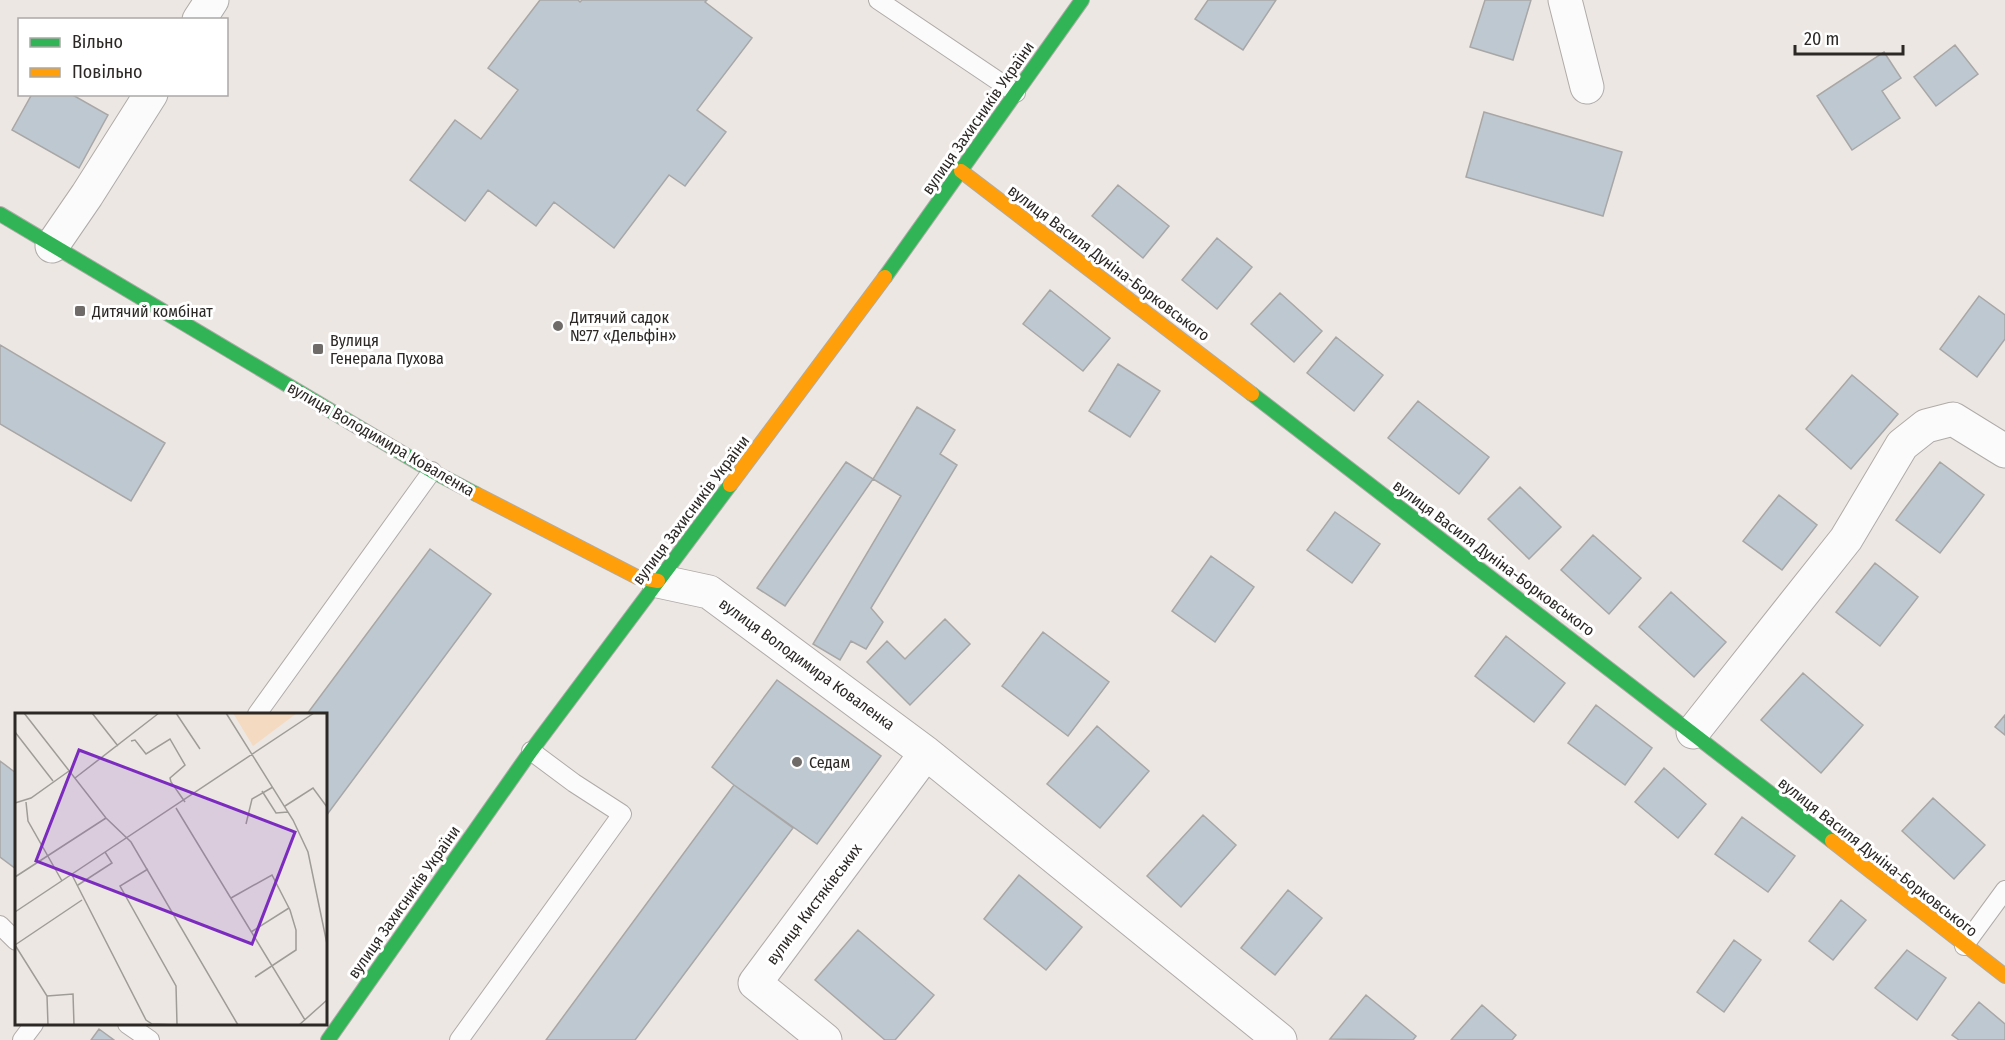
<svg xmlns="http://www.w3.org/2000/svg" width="2005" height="1040" viewBox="0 0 2005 1040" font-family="'Fira Sans Condensed',sans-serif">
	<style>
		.building { fill: #bec8d1; stroke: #a8a7a6; stroke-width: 1.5 }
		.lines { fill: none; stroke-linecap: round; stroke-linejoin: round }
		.lane-casing { stroke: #afaba8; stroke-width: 20 }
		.street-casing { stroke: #afaba8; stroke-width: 35 }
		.fast-casing { stroke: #afaba8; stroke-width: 16 }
		.slow-casing { stroke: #afaba8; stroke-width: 16 }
		.lane { stroke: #fcfbfb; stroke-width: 18 }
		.street { stroke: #fcfbfb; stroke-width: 33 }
		.fast { stroke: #30b455; stroke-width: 14 }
		.slow { stroke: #ff9f0a; stroke-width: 14 }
		.poi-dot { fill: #6f6b68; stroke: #fff; stroke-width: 2 }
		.labels { text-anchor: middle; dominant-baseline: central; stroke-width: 6; stroke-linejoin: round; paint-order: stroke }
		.street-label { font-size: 16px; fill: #2b2825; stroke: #fff }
		.poi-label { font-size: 16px; fill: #2b2825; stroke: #fff; text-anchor: start }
		.inset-road { fill: none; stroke: #9f9b97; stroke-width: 1.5 }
		.view { fill: #7b2cbf; fill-opacity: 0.15; stroke: #7b2cbf; stroke-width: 3 }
		.inset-edge { fill: none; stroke: #2b2825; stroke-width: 3 }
	</style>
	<rect width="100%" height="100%" fill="#ece7e3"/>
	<path class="building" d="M540,0H578L580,2L582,0H707L705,2L752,38L697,110L726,132L685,186L669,175L614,248L554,202L536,226L488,190L465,221L410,180L455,120L481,139L518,90L488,68Z
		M1208,0H1276L1243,50L1195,19Z
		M1485,0H1531L1513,60L1470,47Z
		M1955,45L1978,74L1936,106L1914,77Z
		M1884,52L1901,78L1882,91L1900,118L1852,150L1817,96Z
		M32,94H71L108,115L79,168L12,130Z
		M1484,112L1622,152L1603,216L1466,177Z
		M1118,185L1169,226L1143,258L1092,216Z
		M1217,238L1252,267L1217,309L1182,280Z
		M1050,290L1110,338L1083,371L1023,324Z
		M1280,293L1322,331L1294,362L1251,324Z
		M1979,296L2005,315V339L1977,377L1940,349Z
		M1336,337L1383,375L1354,411L1307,373Z
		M0,345L165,443L131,501L0,424Z
		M1118,364L1160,391L1130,437L1089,411Z
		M1852,375L1898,414L1851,469L1806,429Z
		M1418,401L1489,457L1459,494L1388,438Z
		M917,407L955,430L940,454L957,465L871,608L883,622L866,649L851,641L840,660L813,644L901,496L873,479Z
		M846,462L873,479L785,606L757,588Z
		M1940,462L1984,495L1940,553L1896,520Z
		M1520,487L1561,527L1529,559L1488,519Z
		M1779,495L1817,525L1782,570L1743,541Z
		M1335,512L1380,544L1352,583L1307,550Z
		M1593,535L1641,578L1609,614L1561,570Z
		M430,549L491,594L326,816V714H307Z
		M1211,556L1254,587L1215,642L1172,611Z
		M1875,563L1918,597L1880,646L1836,612Z
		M1671,592L1726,642L1694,677L1639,627Z
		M945,619L970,644L910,705L867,662L887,641L905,659Z
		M1043,632L1109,682L1068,736L1002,686Z
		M1506,636L1565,683L1534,722L1475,676Z
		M1803,673L1863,725L1821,773L1761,720Z
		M777,680L881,756L817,844L734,785L712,767Z
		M1596,705L1652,748L1625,785L1568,743Z
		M2005,715V735L1995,727Z
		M1097,726L1149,771L1100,828L1047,784Z
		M0,761L16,773V869L0,857Z
		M1664,768L1706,804L1678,838L1635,802Z
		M734,785L793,828L635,1040H546Z
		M1933,798L1985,845L1954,879L1902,831Z
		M1203,815L1236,845L1181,907L1147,876Z
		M1742,817L1795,856L1768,892L1715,854Z
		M1019,875L1082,927L1046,970L984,919Z
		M1288,890L1322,918L1275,975L1241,948Z
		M1841,900L1866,920L1833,960L1809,941Z
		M858,930L934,995L895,1040H885L815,980Z
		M1734,940L1761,960L1724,1012L1697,992Z
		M1907,950L1946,978L1917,1020L1875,988Z
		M1366,995L1416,1036L1413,1040L1330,1039Z
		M1979,1002L2005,1024V1040H1959L1952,1035Z
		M1482,1005L1516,1035L1512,1040H1451Z
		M99,1029L114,1040H91Z"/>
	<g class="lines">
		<g class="lane-casing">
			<path id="lane" d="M878,0L1016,93
				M257,714L432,471
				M0,925L16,941
				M1964,946L2005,890
				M127,1024L150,1040
				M22,1040L34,1024
				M459,1040L622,814L574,783L531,751"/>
		</g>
		<g class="street-casing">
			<path id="street" d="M1565,0L1587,87
				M199,20L212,0
				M52,246L87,195L151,94
				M658,581L709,592L926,753L1280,1040
				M1693,732L1846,539L1902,445L1926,426L1953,419L2005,451
				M825,1040L755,983L926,753"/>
		</g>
		<g class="fast-casing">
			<path id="fast" d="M0,214L432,471L476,494
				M885,277L1082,0
				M1252,394L1832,841
				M328,1040L531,751L730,485"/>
		</g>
		<g class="slow-casing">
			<path id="slow" d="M961,171L1252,394
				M730,485L885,277
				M476,494L637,577L658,581
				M1832,841L2005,976"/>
		</g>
		<use href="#lane" class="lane"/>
		<use href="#street" class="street"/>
		<use href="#fast" class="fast"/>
		<use href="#slow" class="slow"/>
	</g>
	<g class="poi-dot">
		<rect x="74" y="305" width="12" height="12" rx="3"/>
		<circle cx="558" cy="326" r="6"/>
		<rect x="312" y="343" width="12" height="12" rx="3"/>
		<circle cx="797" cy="762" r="6"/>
	</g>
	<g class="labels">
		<g class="street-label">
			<text transform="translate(978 118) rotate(-55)">вулиця Захисників України</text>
			<text transform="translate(1109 263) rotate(37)">вулиця Василя Дуніна-Борковського</text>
			<text transform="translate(381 439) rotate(30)">вулиця Володимира Коваленка</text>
			<text transform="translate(691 510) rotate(-53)">вулиця Захисників України</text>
			<text transform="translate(1494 558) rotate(37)">вулиця Василя Дуніна-Борковського</text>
			<text transform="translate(807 664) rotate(36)">вулиця Володимира Коваленка</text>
			<text transform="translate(1878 857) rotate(38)">вулиця Василя Дуніна-Борковського</text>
			<text transform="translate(404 902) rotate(-55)">вулиця Захисників України</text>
			<text transform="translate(814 904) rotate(-53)">вулиця Кистяківських</text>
		</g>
		<g class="poi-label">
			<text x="92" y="311">Дитячий комбінат</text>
			<text x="570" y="317">Дитячий садок<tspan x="570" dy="18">№77 «Дельфін»</tspan></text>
			<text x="330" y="340">Вулиця<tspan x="330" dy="18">Генерала Пухова</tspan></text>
			<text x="809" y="762">Седам</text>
		</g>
	</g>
	<g transform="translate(15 713)">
		<rect width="312" height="312" fill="#ece7e3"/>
		<path d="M218,0H282L238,33Z" fill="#f3dac1"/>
		<path class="inset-road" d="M9,0L91,105L116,129L223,312M77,0L103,33M161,0L185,36M211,0L278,107L293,139L312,231M0,19L38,68M116,28L120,27L131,41L155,26L170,52L155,65L156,69L170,89M60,65L144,0M247,78L261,100L273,99M11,89L13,108L47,168M0,90L16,85L54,58M270,93L298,75L312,94M161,95L290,307M231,111L237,86L258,74M133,156L105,173L161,273L162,311M57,162L131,307L137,311L163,312M0,164L91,105M63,172L97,150L90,139M216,185L257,162L275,197L281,217V237L240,264M0,199L299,0M236,219L274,195M0,232L32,283L33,312M0,232L67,187M32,283L58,281L59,312M284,312L312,287"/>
		<path class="view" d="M64,37L280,119L237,231L21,148Z"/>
		<rect width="312" height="312" class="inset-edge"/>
	</g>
	<rect x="18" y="18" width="210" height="78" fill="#ffffff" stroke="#aaa9a8" stroke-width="1.5"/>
	<rect x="30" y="38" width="30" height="9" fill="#30b455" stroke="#aaa9a8" stroke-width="1.5"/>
	<text x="72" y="48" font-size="18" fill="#2b2825">Вільно</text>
	<rect x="30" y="68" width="30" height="9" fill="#ff9f0a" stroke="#aaa9a8" stroke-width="1.5"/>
	<text x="72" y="78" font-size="18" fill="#2b2825">Повільно</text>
	<path d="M1795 45v9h108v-9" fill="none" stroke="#2b2825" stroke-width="3"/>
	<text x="1804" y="45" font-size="18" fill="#2b2825" stroke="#ffffff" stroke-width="4.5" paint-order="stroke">20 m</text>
</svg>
